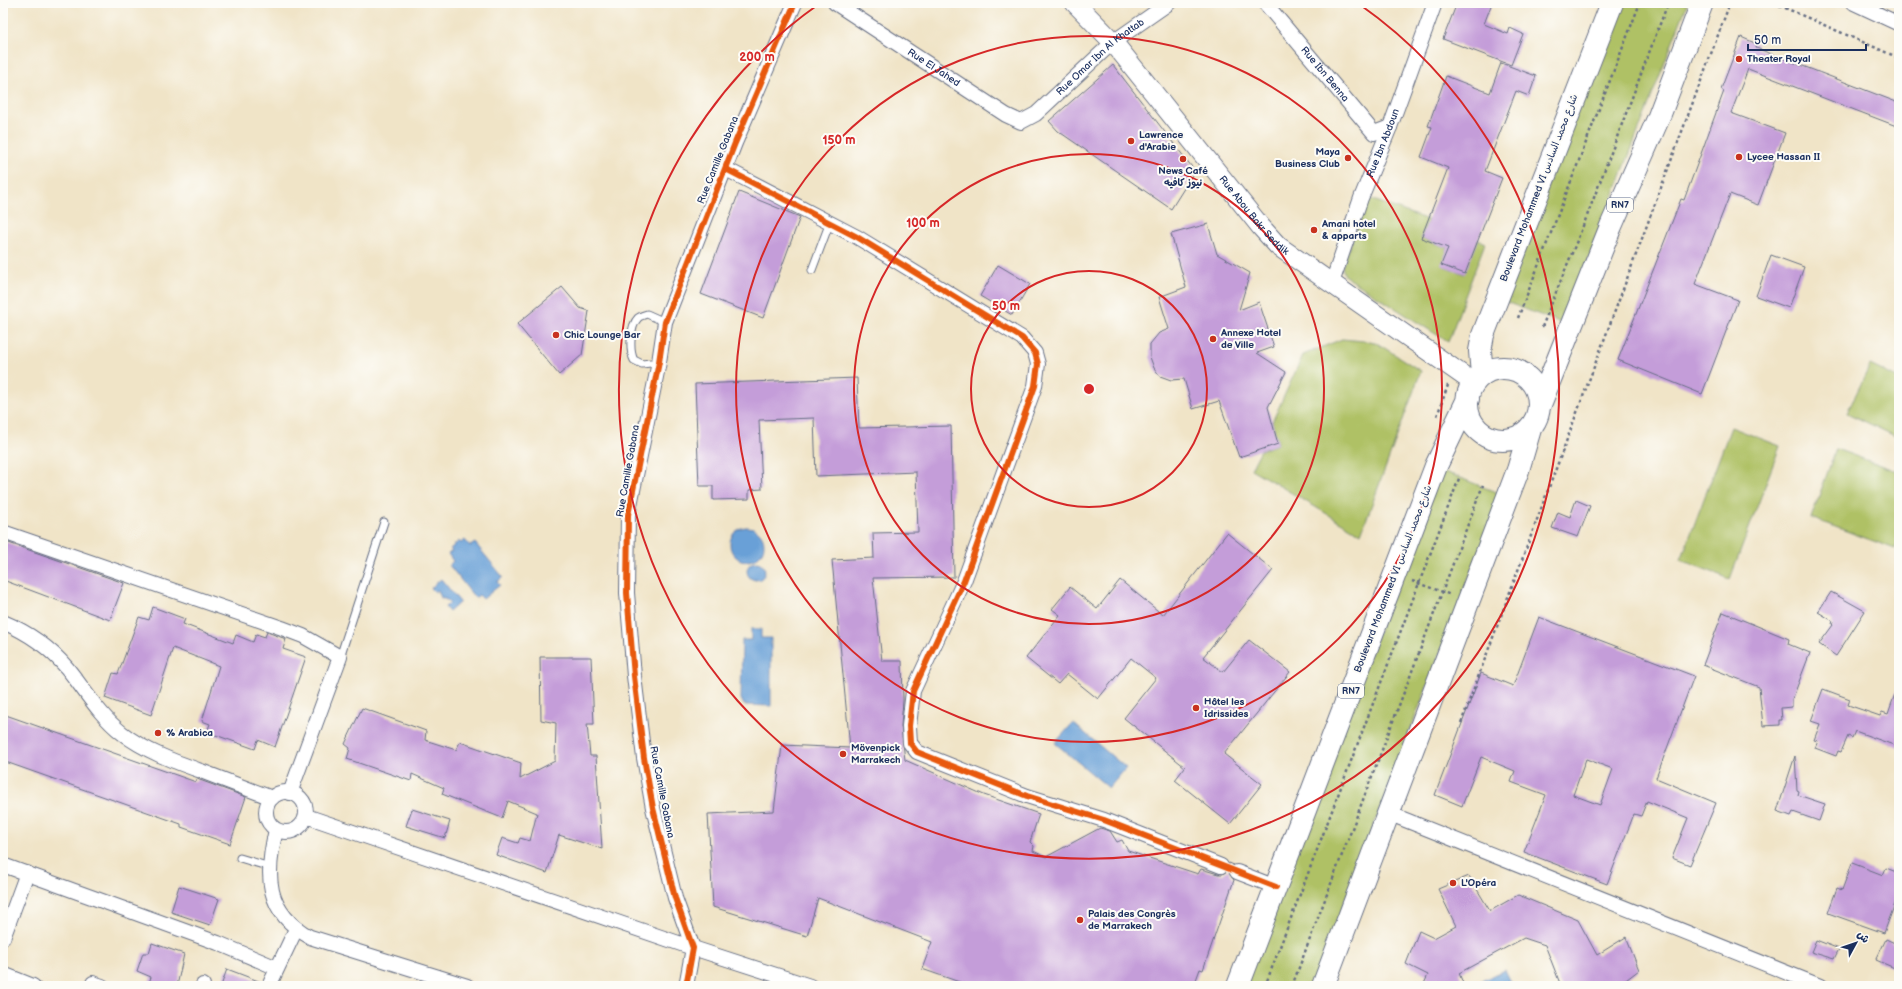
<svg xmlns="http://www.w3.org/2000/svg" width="1902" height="989" viewBox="0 0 1902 989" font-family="'Balsamiq Sans','Playpen Sans Arabic',sans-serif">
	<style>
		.green { fill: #afc165; stroke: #657862 }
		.water { fill: #69a0d7; stroke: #42689a }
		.building { fill: #c49dd9; fill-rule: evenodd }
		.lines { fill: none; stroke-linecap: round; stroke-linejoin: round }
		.lane-casing { stroke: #666e83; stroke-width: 9 }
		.street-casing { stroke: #666e83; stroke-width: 16 }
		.secondary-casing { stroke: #666e83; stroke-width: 21 }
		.primary-casing { stroke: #666e83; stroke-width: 24 }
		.path { stroke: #666e83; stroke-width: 2.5; stroke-dasharray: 3 3; stroke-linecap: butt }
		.lane { stroke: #fff; stroke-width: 7 }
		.street { stroke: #fff; stroke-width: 14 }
		.secondary { stroke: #fff; stroke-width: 19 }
		.primary { stroke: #fff; stroke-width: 22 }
		.cycleway-casing { stroke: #fdfcf7; stroke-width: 8 }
		.cycleway { stroke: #e8590c; stroke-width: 6 }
		.ring { fill: none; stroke: #d62828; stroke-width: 2 }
		.poi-dot { fill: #c8321e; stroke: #fdfcf7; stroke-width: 1.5 }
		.labels { text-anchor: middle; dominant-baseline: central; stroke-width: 4; stroke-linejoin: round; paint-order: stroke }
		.shield { fill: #fdfcf7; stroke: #5f6c8c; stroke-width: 1 }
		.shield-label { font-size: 9px; font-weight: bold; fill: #1b2f5e }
		.street-label { font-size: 10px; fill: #1b2f5e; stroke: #fdfcf7 }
		.poi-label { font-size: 10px; font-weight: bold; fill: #1b2f5e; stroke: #fdfcf7; text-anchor: start }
		.centre { fill: #d62828; stroke: #fdfcf7; stroke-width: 2 }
		.ring-label { font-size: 12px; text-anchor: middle; font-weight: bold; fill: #d62828; stroke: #fdfcf7; stroke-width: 4; stroke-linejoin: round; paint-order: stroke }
	</style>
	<rect width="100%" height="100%" fill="#fdfcf7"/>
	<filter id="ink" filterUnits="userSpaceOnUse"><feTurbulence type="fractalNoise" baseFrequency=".025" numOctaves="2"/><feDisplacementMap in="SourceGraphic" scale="8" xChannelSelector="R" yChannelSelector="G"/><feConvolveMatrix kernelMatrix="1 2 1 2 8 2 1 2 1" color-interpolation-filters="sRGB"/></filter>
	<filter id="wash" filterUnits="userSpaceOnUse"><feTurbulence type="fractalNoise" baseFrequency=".012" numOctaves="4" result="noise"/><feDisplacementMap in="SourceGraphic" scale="16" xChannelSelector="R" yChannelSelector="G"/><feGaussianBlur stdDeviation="0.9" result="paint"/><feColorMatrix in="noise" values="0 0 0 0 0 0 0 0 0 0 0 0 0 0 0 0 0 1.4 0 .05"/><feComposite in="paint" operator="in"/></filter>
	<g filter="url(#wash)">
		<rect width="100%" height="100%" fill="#f0e4c7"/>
		<path class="green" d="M1618,3H1682L1687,5L1564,324L1503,301Z
			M1368,198L1428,220L1421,238L1448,248L1442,265L1464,274L1478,240L1485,243L1448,342L1345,276L1342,267Z
			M1342,339L1375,342L1421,371L1361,534L1251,469L1261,450L1278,444L1272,422L1303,355Z
			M1870,365L1899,379V438L1847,413Z
			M1731,427L1780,446L1730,579L1681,560Z
			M1836,449L1899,472V537L1895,549L1811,518Z
			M1440,470L1501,494L1312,986H1244Z"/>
		<path class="water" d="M730 544a17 17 0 1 1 34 0a17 17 0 1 1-34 0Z
			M465,540L470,546L475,543L503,577L497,582L500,585L483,599L479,595L475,598L449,565L453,561L448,554L452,551L450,549L459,541L461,543Z
			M747 571a9 9 0 1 1 18 0a9 9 0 1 1-18 0Z
			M441,579L460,602L449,612L445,607L450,603L447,600L441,598L438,590L435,592L431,588Z
			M751,629H761V638H771V706L744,705L741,699L742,640H751Z
			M1073,723L1126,768L1109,788L1055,743Z
			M1505,970L1513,986H1479L1477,983Z"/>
		<g id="blocks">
			<path class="building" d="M1457,3H1492L1484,24L1508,34L1510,28L1523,34L1511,65L1443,39Z
				M1741,37L1757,44L1756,48L1899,103V127L1748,69L1731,113L1785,133L1758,205L1730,194L1695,284L1738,300L1702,394L1618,360L1681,199L1684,200L1724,91L1721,89Z
				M1501,63L1536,76L1529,96L1516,91L1485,171L1502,178L1465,274L1441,265L1448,248L1421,238L1448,168L1421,157L1432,127L1428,126L1446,76L1490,93Z
				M1113,65L1195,171L1171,209L1058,131L1049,121Z
				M739,192L800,217L763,318L701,294Z
				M1208,224L1217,254L1250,273L1239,310L1259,302L1274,347L1257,353L1286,372L1268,407L1278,444L1239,457L1219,401L1193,409L1184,379L1171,380L1160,376L1154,368L1150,357V344L1159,333L1169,329L1159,297L1186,287L1171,234Z
				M1771,255L1804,267L1789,308L1756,296Z
				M998,265L1030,284L1012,315L980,296Z
				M562,287L580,308L589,311L582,355L559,375L517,324Z
				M857,378L859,428L951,426L954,577L873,578L882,661H902L903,701L901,726L905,760L984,795L1039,814L1030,842L1034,846L1033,851L1046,857L1100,828L1110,831L1117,842L1122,840L1128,851L1198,874L1201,869L1218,874H1223L1229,869V863L1234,865L1229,869V873L1234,880L1203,970L1200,969L1196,980L1185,986H971L922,969L932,942L818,898L807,936L713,907L708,814L774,811L782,745L850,748L832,560L874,558L873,533L918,532L916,472L816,476L814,418L759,420L762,489L749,490V499L713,500V486H699L695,384Z
				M1576,500L1590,506L1578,537L1552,528L1558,512L1570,517Z
				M1227,533L1273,570L1203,657L1223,672L1249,640L1290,672L1224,754L1262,784L1230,824L1175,780L1185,767L1124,718L1156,678L1131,658L1098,699L1067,674L1058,684L1026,658L1060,615L1052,609L1070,587L1097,609L1120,580L1163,615Z
				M3,541L124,583L110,620L3,580Z
				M1831,592L1865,611L1836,656L1819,644L1833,625L1832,624L1833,621L1818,612Z
				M153,607L185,619L183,624L233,643L236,635L253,642L256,634L265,637L267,632L286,639L283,649L306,657L275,747L258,740L255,749L207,732L210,724L202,721L219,666L173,648L151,715L105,698L113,673L118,674L139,617L149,620Z
				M1723,612L1789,639L1788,644L1810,653L1792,700V707L1781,708L1782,720H1779V725L1763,726L1759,687L1703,665Z
				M1539,617L1694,676L1656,778L1716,803L1690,865L1672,858L1688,818L1647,801L1641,816L1634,814L1607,884L1524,852L1546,795L1511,782L1515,771L1481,757L1462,806L1435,795L1481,673L1513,686ZM1586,759L1613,769L1600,805L1573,795Z
				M540,657H591L594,724H587L590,756H596L602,849L559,835L547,873L496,855L502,838L518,843L520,838L530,841L537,813L508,801L502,818L442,794L444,788L412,774L411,781L347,759L350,748L345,744L362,708L426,731L425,740L456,750L460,742L521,763L520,779L555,761L556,723L541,720Z
				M1897,688L1899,689V747L1855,731L1852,738L1848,736L1841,752L1838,751L1836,756L1815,748L1818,741L1814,740L1820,724L1811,721L1823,689L1850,699L1848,705L1880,716L1882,712L1888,714Z
				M3,714L196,782L197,779L246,797L230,844L181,827V824L3,761Z
				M1795,756L1797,790L1799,791L1798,795L1825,804L1819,821L1793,812L1791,816L1777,811Z
				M412,809L450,821L445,838L406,826Z
				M1852,863L1883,875L1886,868L1899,873V893L1884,933L1828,913L1837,888L1842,890Z
				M1469,876L1490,911L1518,895L1578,920L1597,955L1626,937L1639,970L1618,986H1561L1545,945L1524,938L1459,973L1464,986H1423L1428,975L1406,964L1419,931L1434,938L1456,926L1438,889Z
				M179,886L219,899L210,925L171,912Z
				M1886,939L1899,945V970L1876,960Z
				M1816,940L1839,949L1834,959L1811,952Z
				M152,943L184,954L177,986H148L151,977L137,971L143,953H149Z
				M227,969L261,982V986H221Z"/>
		</g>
	</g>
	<g filter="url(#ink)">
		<use href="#blocks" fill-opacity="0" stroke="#666e83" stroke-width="1"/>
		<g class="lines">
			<g class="lane-casing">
				<path id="lane" d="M812,270L830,222
					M659,362L642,364L634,360C629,351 630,326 638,318C640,316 644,315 647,314L665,322
					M340,657L384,522
					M240,858L270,867"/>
			</g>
			<g class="street-casing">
				<g id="street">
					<path id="s1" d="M835,3L1006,115L1021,122L1036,114L1113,42L1169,3"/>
					<path id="s2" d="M1265,3L1374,133L1390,127"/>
					<path d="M1854,3L1899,24"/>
					<path d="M726,169L857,237L1022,338L1035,353L1038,364L1035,386L964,581L913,691L909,726L910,743L917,752L1027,796L1104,820L1221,866"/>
					<path id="s3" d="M1332,283L1361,198L1390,127L1435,3"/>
					<path d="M3,532L282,628L303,636L340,657L290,793"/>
					<path d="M3,622C27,632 50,648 67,668C85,690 99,715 122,733C145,751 173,761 201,771C224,780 248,789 272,798"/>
					<circle cx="286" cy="812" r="20"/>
					<path d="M1388,813L1820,986"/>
					<path d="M306,816L693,948L810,986"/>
					<path d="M276,830C265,875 265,912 310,937L467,986"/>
					<path d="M3,865L218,943L277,968"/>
					<path d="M1237,872L1276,887"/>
					<path d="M3,938L27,873"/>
					<path d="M3,974L33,986"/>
					<path d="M92,986L93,983L102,986"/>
					<path d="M203,986V985"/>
					<path d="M269,986L296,929"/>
					<path d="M686,986L693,948L675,898L653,808L644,758L634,676L627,593L628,515L659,362L665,322L735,143L795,3"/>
				</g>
			</g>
			<g class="secondary-casing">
				<g id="secondary">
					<path id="s4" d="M1075,3L1113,42L1261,227L1278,246L1474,383"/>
				</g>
			</g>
			<g class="primary-casing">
				<path id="primary" d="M1467 404a36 36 0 1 1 72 0a36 36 0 1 1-72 0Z
					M1482,375L1480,351L1483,335L1612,3
					M1539,407L1611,226L1658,119L1702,3
					M1238,986L1436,466L1468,399
					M1323,986L1518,470L1530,429"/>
			</g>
			<path class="path" d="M1774,3L1899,58
				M1518,318L1640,3
				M1542,327L1587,216L1668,3
				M1437,416L1448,385
				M1412,581L1451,595
				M1461,723L1730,3
				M1265,986L1460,476
				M1292,986L1483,485"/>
			<use href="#lane" class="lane"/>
			<use href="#street" class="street"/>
			<use href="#secondary" class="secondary"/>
			<use href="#primary" class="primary"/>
			<g class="cycleway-casing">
				<path id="cycleway" d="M726,169L857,237L1022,338L1035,353L1038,364L1035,386L964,581L913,691L909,726L910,743L917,752L1027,796L1104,820L1276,887
					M686,986L693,948L675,898L653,808L644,758L634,676L627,593L628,515L659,362L665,322L735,143L795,3"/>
			</g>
			<use href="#cycleway" class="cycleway"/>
		</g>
	</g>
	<g class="ring">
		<circle cx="1089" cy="389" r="118"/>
		<circle cx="1089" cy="389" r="235"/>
		<circle cx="1089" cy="389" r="353"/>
		<path d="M1359 4A470 470 0 1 1 819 4"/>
	</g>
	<g class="poi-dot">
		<circle cx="1739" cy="59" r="4"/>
		<circle cx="1131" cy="141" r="4"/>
		<circle cx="1739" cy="157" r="4"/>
		<circle cx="1348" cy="158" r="4"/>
		<circle cx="1183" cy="159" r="4"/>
		<circle cx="1314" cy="230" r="4"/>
		<circle cx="556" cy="335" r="4"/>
		<circle cx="1213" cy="339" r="4"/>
		<circle cx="1196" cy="708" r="4"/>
		<circle cx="158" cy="733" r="4"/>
		<circle cx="843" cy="754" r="4"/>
		<circle cx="1453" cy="883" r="4"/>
		<circle cx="1080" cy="920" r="4"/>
	</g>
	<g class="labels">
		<g class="shield">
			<rect x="1607" y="198" width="26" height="14" rx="3"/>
			<rect x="1338" y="684" width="26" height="14" rx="3"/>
		</g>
		<g class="shield-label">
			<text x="1620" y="205">RN7</text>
			<text x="1351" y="691">RN7</text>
		</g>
		<g class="street-label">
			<text stroke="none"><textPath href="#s1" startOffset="324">Rue Omar Ibn Al Khattab</textPath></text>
			<text stroke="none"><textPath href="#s1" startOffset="118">Rue El Jahed</textPath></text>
			<text stroke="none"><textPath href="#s2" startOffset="93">Rue Ibn Benna</textPath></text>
			<text stroke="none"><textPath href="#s3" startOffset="149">Rue Ibn Abdoun</textPath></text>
			<text transform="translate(718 160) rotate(-68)">Rue Camille Gabana</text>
			<text transform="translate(1539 188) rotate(-69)">Boulevard Mohammed VI شارع محمد السادس</text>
			<text stroke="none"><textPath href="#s4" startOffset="278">Rue Abou Bakr Seddik</textPath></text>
			<text transform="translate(628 471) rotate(-80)">Rue Camille Gabana</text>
			<text transform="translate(1393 579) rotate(-69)">Boulevard Mohammed VI شارع محمد السادس</text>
			<text transform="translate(662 792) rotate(79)">Rue Camille Gabana</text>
		</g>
		<g class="poi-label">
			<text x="1747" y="59">Theater Royal</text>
			<text x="1139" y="135">Lawrence<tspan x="1139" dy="12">d'Arabie</tspan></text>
			<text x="1340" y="152" text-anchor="end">Maya<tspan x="1340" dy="12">Business Club</tspan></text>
			<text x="1747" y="157">Lycee Hassan II</text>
			<text x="1183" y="171" text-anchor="middle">News Café<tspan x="1183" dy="12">نيوز كافيه</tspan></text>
			<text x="1322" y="224">Amani hotel<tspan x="1322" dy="12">&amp; apparts</tspan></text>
			<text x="1221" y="333">Annexe Hotel<tspan x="1221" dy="12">de Ville</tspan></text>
			<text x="564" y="335">Chic Lounge Bar</text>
			<text x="1204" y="702">Hôtel les<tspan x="1204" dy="12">Idrissides</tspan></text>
			<text x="166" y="733">% Arabica</text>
			<text x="851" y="748">Mövenpick<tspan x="851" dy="12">Marrakech</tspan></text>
			<text x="1461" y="883">L'Opéra</text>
			<text x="1088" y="914">Palais des Congrès<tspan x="1088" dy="12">de Marrakech</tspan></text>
		</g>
	</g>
	<circle cx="1089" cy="389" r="6" class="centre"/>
	<g class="ring-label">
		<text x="757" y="61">200 m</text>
		<text x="839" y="144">150 m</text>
		<text x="923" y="227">100 m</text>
		<text x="1006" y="310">50 m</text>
	</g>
	<rect width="1902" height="989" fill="none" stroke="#fdfcf7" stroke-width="16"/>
	<g transform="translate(1856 943) rotate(50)" stroke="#fdfcf7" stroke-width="3" paint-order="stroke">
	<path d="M0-3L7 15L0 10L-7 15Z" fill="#1b2f5e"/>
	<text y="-6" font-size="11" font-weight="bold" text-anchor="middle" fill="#1b2f5e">ش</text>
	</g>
	<path d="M1748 44v6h118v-6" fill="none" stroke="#1b2f5e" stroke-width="2"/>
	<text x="1754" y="44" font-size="12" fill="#1b2f5e" stroke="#fdfcf7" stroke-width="3" paint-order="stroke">50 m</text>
</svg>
